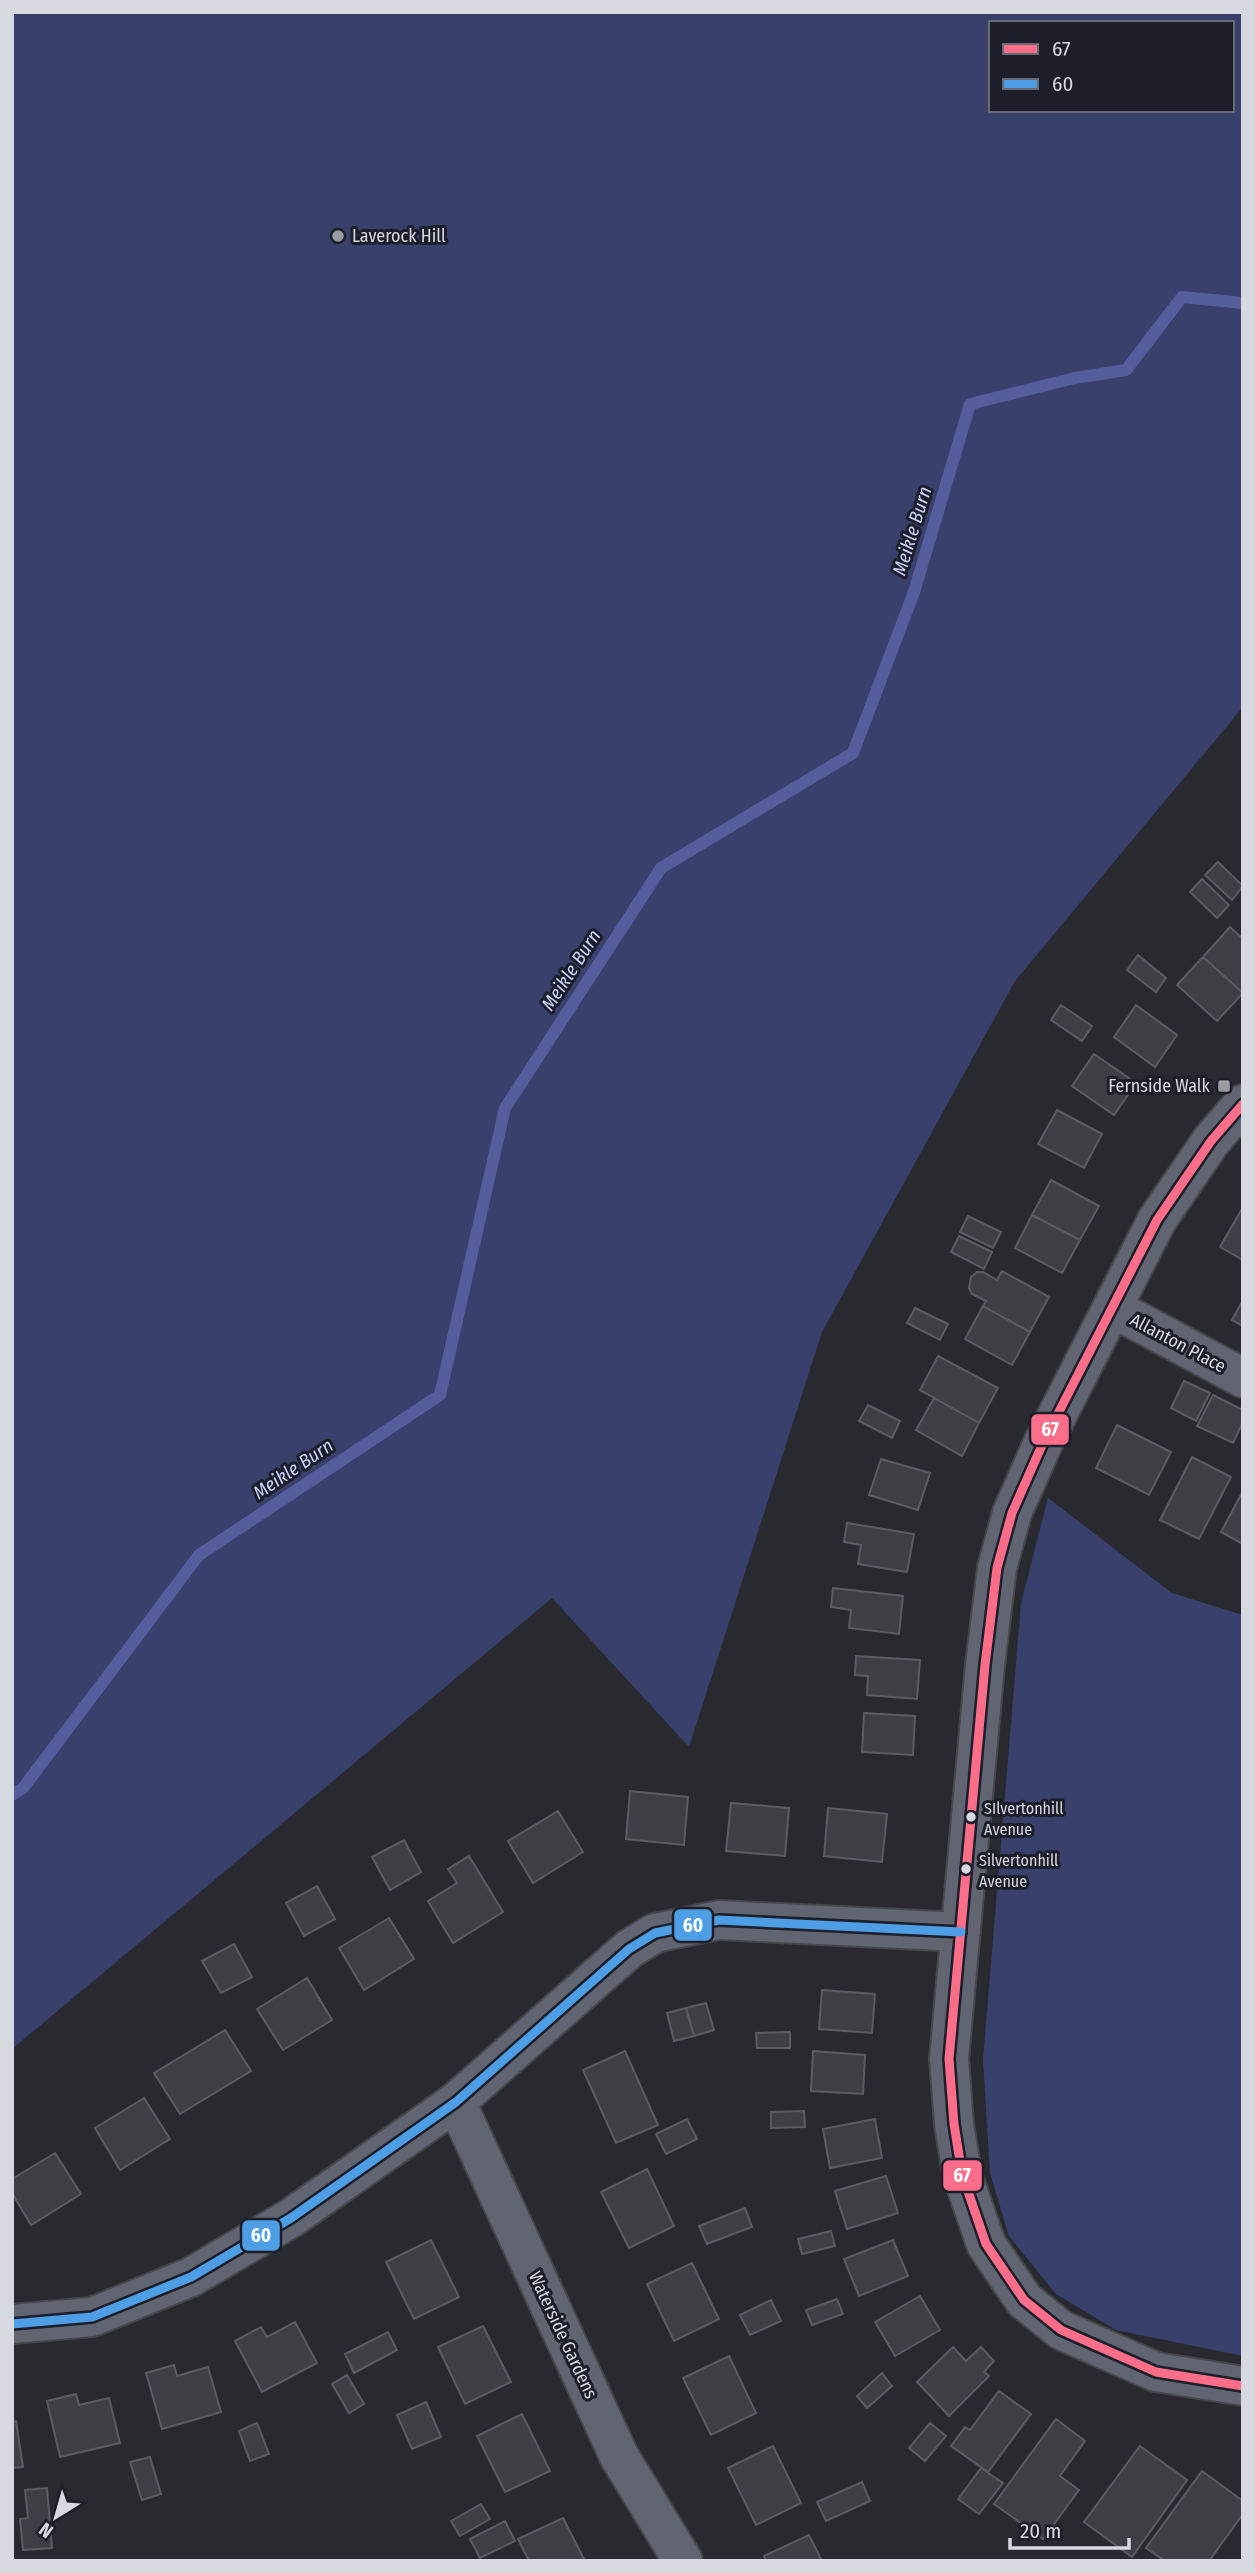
<svg xmlns="http://www.w3.org/2000/svg" width="1255" height="2573" viewBox="0 0 1255 2573" font-family="'Fira Sans Condensed',sans-serif">
	<style>
		.green { fill: #3a406c; fill-rule: evenodd }
		.lines { fill: none; stroke-linecap: round; stroke-linejoin: round }
		.stream { stroke: #555d9d; stroke-width: 12 }
		.building { fill: #3e3f44; stroke: #5b5c62; stroke-width: 2 }
		.minor-casing { stroke: #45474b; stroke-width: 42 }
		.minor { stroke: #616471; stroke-width: 38 }
		.bus-1-casing { stroke: #1c1e2a; stroke-width: 14 }
		.bus-2-casing { stroke: #1c1e2a; stroke-width: 14 }
		.bus-1 { stroke: #fb6d88; stroke-width: 9 }
		.bus-2 { stroke: #4d9ee5; stroke-width: 9 }
		.poi-dot { fill: #9a9ca3; stroke: #1c1e2a; stroke-width: 2.5 }
		.bus-dot { fill: #d7d9e1; stroke: #1c1e2a; stroke-width: 2.5 }
		.labels { text-anchor: middle; dominant-baseline: central; stroke-width: 6; stroke-linejoin: round; paint-order: stroke }
		.bus-label { font-size: 16px; fill: #d7d9e1; stroke: #1c1e2a; text-anchor: start }
		.poi-label { font-size: 18px; fill: #d7d9e1; stroke: #1c1e2a; text-anchor: start }
		.street-label { font-size: 18px; fill: #d7d9e1; stroke: #1c1e2a }
		.water-label { font-size: 19px; font-style: italic; fill: #cad2fa; stroke: #1c1e2a }
		.line-badge { stroke: #1c1e2a; stroke-width: 2.5 }
		.badge-label { font-size: 19px; text-anchor: middle; font-weight: bold; fill: #fff }
	</style>
	<rect width="100%" height="100%" fill="#282a30"/>
	<path class="green" d="M12,12H1243V707L1015,981L822,1332L689,1747L552,1598L12,2049ZM991,23H1232V110H991Z
		M1048,1498L1172,1593L1243,1615V2356L1116,2330L1056,2294L1009,2236L990,2173L983,2060L1021,1603Z"/>
	<g class="lines">
		<path class="stream" d="M12,1795L23,1788L199,1555L440,1395L505,1108L661,868L853,753L914,592L970,404L1075,378L1126,370L1182,297L1243,303"/>
	</g>
	<path class="building" d="M1218,862L1243,886L1232,900L1205,875Z
		M1202,879L1229,905L1217,918L1190,892Z
		M1230,927L1243,939V993L1203,957Z
		M1138,955L1166,978L1156,992L1127,970Z
		M1203,957L1243,993L1217,1021L1177,985Z
		M1061,1005L1092,1026L1082,1041L1051,1020Z
		M1136,1005L1177,1035L1155,1067L1114,1037Z
		M1094,1054L1136,1083L1114,1115L1072,1086Z
		M1057,1110L1102,1134L1084,1168L1038,1144Z
		M1051,1180L1099,1206L1080,1240L1032,1215Z
		M1243,1207V1260L1220,1247Z
		M1032,1215L1080,1240L1062,1273L1015,1248Z
		M968,1216L1001,1232L993,1248L960,1232Z
		M959,1236L992,1252L984,1269L951,1252Z
		M1002,1271L1049,1297L1030,1332L983,1306L986,1301L972,1294L969,1288L971,1277L977,1272H983L997,1280Z
		M1243,1300V1326L1232,1320Z
		M983,1306L1030,1332L1012,1365L965,1339Z
		M915,1308L948,1324L940,1340L907,1323Z
		M938,1356L998,1388L979,1423L920,1390Z
		M1184,1381L1210,1393L1196,1421L1171,1408Z
		M1213,1395L1243,1410V1422L1233,1443L1197,1426Z
		M934,1398L979,1423L962,1456L916,1430Z
		M868,1405L900,1421L892,1438L859,1421Z
		M1117,1425L1171,1452L1149,1495L1096,1468Z
		M1192,1457L1231,1477L1199,1539L1160,1520Z
		M881,1459L930,1473L918,1510L869,1495Z
		M1243,1491V1544L1221,1532Z
		M847,1523L914,1534L907,1572L858,1564L861,1545L844,1542Z
		M833,1588L903,1596L899,1634L849,1628L851,1610L831,1607Z
		M856,1656L920,1660L917,1699L867,1695L868,1676L855,1675Z
		M864,1713L915,1716L913,1755L862,1752Z
		M630,1791L688,1797L684,1845L626,1839Z
		M731,1803L789,1808L785,1856L726,1851Z
		M828,1808L887,1814L882,1862L824,1856Z
		M558,1811L583,1852L533,1883L508,1841Z
		M404,1840L421,1872L390,1890L372,1857Z
		M469,1856L503,1912L453,1943L428,1901L457,1883L448,1869Z
		M317,1886L335,1919L304,1936L286,1903Z
		M389,1918L414,1959L364,1990L339,1948Z
		M234,1944L252,1977L221,1993L202,1961Z
		M307,1978L332,2020L283,2050L257,2009Z
		M822,1990L875,1994L872,2033L819,2029Z
		M706,2003L714,2030L694,2036L686,2008Z
		M686,2008L694,2036L674,2041L667,2013Z
		M225,2030L251,2071L180,2114L154,2073Z
		M790,2032V2048H757L756,2033Z
		M625,2051L658,2125L616,2143L583,2070Z
		M813,2051L865,2055L863,2094L811,2091Z
		M144,2098L170,2139L120,2170L95,2128Z
		M804,2111L805,2127L771,2128V2112Z
		M687,2119L697,2139L666,2154L656,2134Z
		M875,2119L882,2158L830,2168L823,2129Z
		M55,2153L81,2194L31,2225L12,2193V2179Z
		M647,2169L674,2226L629,2248L601,2192Z
		M886,2176L898,2213L847,2229L835,2191Z
		M745,2208L752,2227L707,2244L699,2226Z
		M831,2231L835,2246L802,2254L798,2239Z
		M431,2240L459,2297L414,2319L386,2262Z
		M893,2240L908,2276L859,2296L844,2259Z
		M692,2263L719,2319L674,2341L647,2284Z
		M920,2296L940,2330L895,2356L875,2322Z
		M837,2299L843,2314L812,2325L806,2310Z
		M771,2300L781,2321L750,2335L740,2315Z
		M295,2322L317,2363L262,2392L235,2341L261,2327L267,2337Z
		M483,2326L511,2382L465,2404L438,2347Z
		M388,2332L397,2350L354,2373L345,2354Z
		M953,2347L966,2361L981,2347L994,2361L984,2372L989,2376L949,2416L917,2382Z
		M729,2356L756,2413L711,2435L683,2378Z
		M174,2365L177,2376L208,2367L221,2412L162,2429L146,2373Z
		M882,2373L892,2386L867,2408L857,2396Z
		M347,2375L364,2404L349,2413L332,2384Z
		M999,2391L1031,2414L988,2472L951,2446L965,2427L970,2430Z
		M76,2394L79,2405L109,2398L120,2443L60,2457L47,2401Z
		M426,2402L441,2437L412,2449L397,2415Z
		M522,2414L550,2471L505,2492L477,2436Z
		M1056,2419L1085,2441L1060,2476L1079,2490L1043,2539L994,2504Z
		M16,2421L23,2467L12,2468V2422Z
		M257,2423L269,2454L250,2461L239,2431Z
		M930,2423L946,2436L925,2461L909,2448Z
		M773,2446L801,2503L756,2525L728,2468Z
		M1140,2446L1187,2480L1132,2557L1084,2522Z
		M150,2457L161,2494L142,2500L130,2462Z
		M981,2468L1003,2483L979,2514L958,2499Z
		M1202,2471L1243,2501V2514L1209,2561H1165L1146,2548Z
		M862,2482L870,2501L826,2521L817,2502Z
		M47,2488L52,2548L23,2550L20,2519L28,2518L25,2490Z
		M481,2504L490,2519L460,2536L451,2521Z
		M563,2518L585,2561H529L518,2539Z
		M505,2521L515,2541L480,2558L470,2539Z
		M809,2535L822,2561H766L764,2556Z"/>
	<g class="lines">
		<g class="minor-casing">
			<path id="minor" d="M1243,1104L1211,1141L1157,1220L1043,1443L1012,1513L997,1568L985,1665L949,2059L954,2124L962,2174L986,2244L1024,2300L1061,2330L1156,2372L1243,2386
				M1113,1308L1243,1378
				M456,2102L619,2456L683,2561
				M12,2324L92,2317L191,2277L291,2218L456,2102L629,1949L655,1933L719,1920L961,1932"/>
		</g>
		<use href="#minor" class="minor"/>
		<g class="bus-1-casing">
			<path id="bus-1" d="M1243,1104L1211,1141L1157,1220L1043,1443L1012,1513L997,1568L985,1665L949,2059L954,2124L962,2174L986,2244L1024,2300L1061,2330L1156,2372L1243,2386"/>
		</g>
		<g class="bus-2-casing">
			<path id="bus-2" d="M12,2324L92,2317L191,2277L291,2218L456,2102L629,1949L655,1933L719,1920L961,1932"/>
		</g>
		<use href="#bus-1" class="bus-1"/>
		<use href="#bus-2" class="bus-2"/>
	</g>
	<g class="poi-dot">
		<circle cx="338" cy="236" r="7"/>
		<rect x="1217" y="1079" width="14" height="14" rx="3.5"/>
	</g>
	<g class="bus-dot">
		<circle cx="971" cy="1817" r="6"/>
		<circle cx="966" cy="1869" r="6"/>
	</g>
	<g class="labels">
		<g class="bus-label">
			<text x="984" y="1808">SIlvertonhill<tspan x="984" dy="21">Avenue</tspan></text>
			<text x="979" y="1860">Silvertonhill<tspan x="979" dy="21">Avenue</tspan></text>
		</g>
		<g class="poi-label">
			<text x="352" y="236">Laverock Hill</text>
			<text x="1210" y="1086" text-anchor="end">Fernside Walk</text>
		</g>
		<g class="street-label">
			<text transform="translate(1178 1343) rotate(28)">Allanton Place</text>
			<text transform="translate(563 2335) rotate(65)">Waterside Gardens</text>
		</g>
		<g class="water-label">
			<text transform="translate(912 531) rotate(-73)">Meikle Burn</text>
			<text transform="translate(571 970) rotate(-57)">Meikle Burn</text>
			<text transform="translate(293 1469) rotate(-34)">Meikle Burn</text>
		</g>
	</g>
	<g class="line-badge">
		<rect x="1030" y="1413" width="40" height="33" rx="7" fill="#fb6d88"/>
		<rect x="673" y="1908" width="40" height="34" rx="7" fill="#4d9ee5"/>
		<rect x="942" y="2159" width="41" height="33" rx="7" fill="#fb6d88"/>
		<rect x="241" y="2219" width="40" height="33" rx="7" fill="#4d9ee5"/>
	</g>
	<g class="badge-label">
		<text x="1050" y="1436">67</text>
		<text x="693" y="1932">60</text>
		<text x="962" y="2182">67</text>
		<text x="261" y="2242">60</text>
	</g>
	<rect width="1255" height="2573" fill="none" stroke="#d7d9e1" stroke-width="28"/>
	<rect x="989" y="21" width="245" height="91" fill="#1c1e2a" stroke="#676973" stroke-width="2"/>
	<rect x="1003" y="44" width="35" height="10" fill="#fb6d88" stroke="#676973" stroke-width="2"/>
	<text x="1052" y="56" font-size="21" fill="#d7d9e1">67</text>
	<rect x="1003" y="79" width="35" height="10" fill="#4d9ee5" stroke="#676973" stroke-width="2"/>
	<text x="1052" y="91" font-size="21" fill="#d7d9e1">60</text>
	<g transform="translate(56 2517) rotate(217)" stroke="#1c1e2a" stroke-width="5" paint-order="stroke">
	<path d="M0-5L12 26L0 18L-12 26Z" fill="#d7d9e1"/>
	<text y="-10" font-size="19" font-weight="bold" text-anchor="middle" fill="#d7d9e1">N</text>
	</g>
	<path d="M1010 2538v10h119v-10" fill="none" stroke="#d7d9e1" stroke-width="3.5"/>
	<text x="1020" y="2538" font-size="21" fill="#d7d9e1" stroke="#1c1e2a" stroke-width="5" paint-order="stroke">20 m</text>
</svg>
